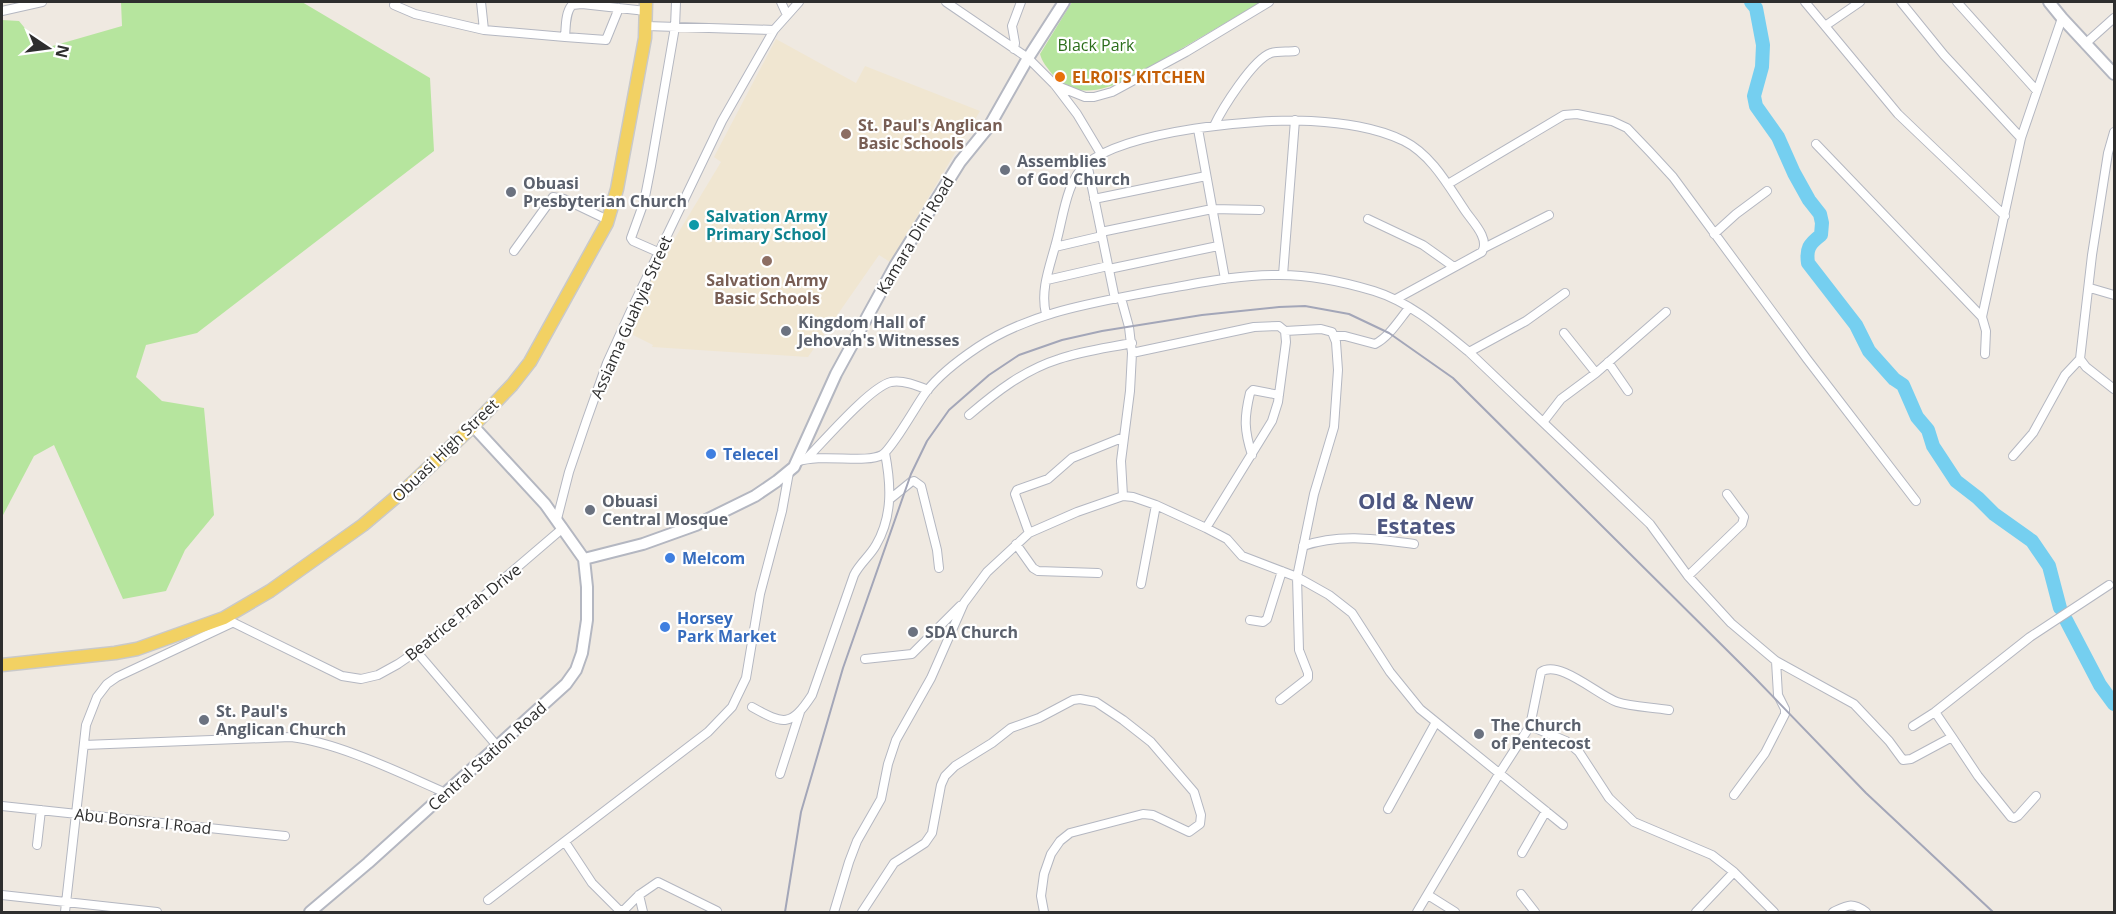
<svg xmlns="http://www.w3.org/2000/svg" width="2116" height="914" viewBox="0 0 2116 914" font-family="'Open Sans',sans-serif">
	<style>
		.education { fill: #f0e6d1 }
		.green { fill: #b6e59e }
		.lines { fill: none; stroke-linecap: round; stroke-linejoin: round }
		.river { stroke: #75cff0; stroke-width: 14 }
		.street-casing { stroke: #b4b7c1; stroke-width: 10 }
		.secondary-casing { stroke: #b4b7c1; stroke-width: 14 }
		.primary-casing { stroke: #c9c9c9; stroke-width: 15 }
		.street { stroke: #fff; stroke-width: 8 }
		.secondary { stroke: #fff; stroke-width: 10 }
		.primary { stroke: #f2d163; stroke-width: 12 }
		.rail { stroke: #a3a6b8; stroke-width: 2 }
		.food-dot { fill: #e8710a; stroke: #fff; stroke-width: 2 }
		.education-dot { fill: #8d6e63; stroke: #fff; stroke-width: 2 }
		.worship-dot { fill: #6b7280; stroke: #fff; stroke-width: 2 }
		.culture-dot { fill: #0f9aa8; stroke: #fff; stroke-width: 2 }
		.shop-dot { fill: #3f7fe0; stroke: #fff; stroke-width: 2 }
		.labels { text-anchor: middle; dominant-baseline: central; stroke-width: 4.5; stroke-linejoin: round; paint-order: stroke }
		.park-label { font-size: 16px; fill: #2c6e1b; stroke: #fff }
		.food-label { font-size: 16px; font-weight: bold; fill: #c56008; stroke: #fff; text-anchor: start }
		.education-label { font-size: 16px; font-weight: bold; fill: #785e54; stroke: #fff; text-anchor: start }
		.worship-label { font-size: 16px; font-weight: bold; fill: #5b616d; stroke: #fff; text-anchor: start }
		.culture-label { font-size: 16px; font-weight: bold; fill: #0d838f; stroke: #fff; text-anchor: start }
		.street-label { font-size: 16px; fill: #2e2e2e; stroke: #fff }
		.shop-label { font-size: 16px; font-weight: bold; fill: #366cbe; stroke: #fff; text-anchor: start }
		.district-label { font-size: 22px; font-weight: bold; fill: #4d5680; stroke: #fff }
	</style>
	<rect width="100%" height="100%" fill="#efe9e1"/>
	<path class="education" d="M776,39L856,83L865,66L980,111L890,262L879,255L808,357L652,347L653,345L627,332L624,333L657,268L721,162L714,157Z"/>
	<path class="green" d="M121,2H302L430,78L434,151L197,333L146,345L136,377L162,401L204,408L214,515L185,550L166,591L123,599L54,445L34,456L2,517V20L19,21L42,49L122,26Z
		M1072,2H1261L1128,80C1099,91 1075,99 1052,74C1047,67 1042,62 1040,54Z"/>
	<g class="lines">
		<path class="river" d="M1751,2L1756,8L1763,45L1762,67L1754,96L1756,106L1778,137L1794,173L1809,200L1820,214L1822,223L1821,235C1809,244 1806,249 1808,263L1856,325L1869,351L1894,379L1903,385L1917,417L1928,430L1933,446L1956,481L1978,498L1994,514L2032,541L2049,566L2060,608
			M2066,620L2100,685L2114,704"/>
		<g class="street-casing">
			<path id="street" d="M481,2L484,30
				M781,2L787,15
				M946,2L1028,58L1055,85L1077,114L1101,154
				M1805,2L1825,26L1860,2
				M1901,2L1944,55L2021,138
				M1957,2L2037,91
				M394,5L415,14L484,30L565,37C566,27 565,13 572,5L582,4L646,11
				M2,11L42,2
				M646,26L774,30
				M1825,26L1898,114L2005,216
				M565,37L606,40L619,8
				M2085,44L2114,18
				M1014,49L1015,43L1012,26L1021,2
				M1055,85L1085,97H1094L1112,92L1186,52L1269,2
				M1214,126C1222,109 1253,59 1271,53C1278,51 1288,52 1295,51
				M1198,129L1225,279
				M2114,132L2108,153L2092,255L2080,359L2086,367L2114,389
				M1816,144L1982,317
				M1087,163L1115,299
				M1448,184L1564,115L1577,114L1612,121L1627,128L1650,152L1673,177L1807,359L1916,501
				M1094,199L1206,176
				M1368,219L1423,245L1454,267
				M1101,232L1212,209L1260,210
				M1714,234L1736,214L1767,191
				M1055,247L1102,236
				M1484,248L1549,215
				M514,251L553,197L564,199L608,220
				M658,252L633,241L631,238L644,202L651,166L675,27L676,2
				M1109,269L1218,246
				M1283,275L1295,120
				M1047,280L1108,266
				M2090,288L2114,295
				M1121,298L1129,327L1132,353L1130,391L1121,461L1123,496
				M1046,314C1040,290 1050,266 1056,243C1063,219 1066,181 1086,164C1128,130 1258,118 1311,121C1342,123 1376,127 1404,141C1432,155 1449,187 1466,212C1473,222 1490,239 1482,252L1396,299
				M1334,336H1345L1375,344C1389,337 1399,320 1409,308
				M1469,352L1526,321L1565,293
				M1132,353L1254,327L1279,326L1285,331L1286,342L1278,402L1272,421L1206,528
				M1985,354L1986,331L1982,317L2021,138L2062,18
				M1608,362L1628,391
				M1596,373L1666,312
				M969,415C996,392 1024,370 1059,359C1082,351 1107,348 1132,343
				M1544,421L1561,399L1596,373L1564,333
				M1252,455C1244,430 1244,418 1250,393L1253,390L1279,395
				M2013,456L2033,433L2065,375L2080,359
				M807,458C824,441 870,387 891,382C903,380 916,385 928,390
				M797,462C821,453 865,464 882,455C892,449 917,404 926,392C939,375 960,359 978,347C1031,312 1093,303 1154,291C1195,284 1238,274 1280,275C1311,275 1344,282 1374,291C1410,302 1441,329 1469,352L1650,524L1688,576L1731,623L1776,661L1854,704L1889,741L1903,760L1911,759L1952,737L1978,776L2011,817L2014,818L2018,816L2036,796
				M890,499L911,482L914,481L921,486L937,550L939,568
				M557,519L569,472L586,422L607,363L633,306L722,121L774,30L799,2
				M1029,533L1015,494L1017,490L1048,479L1072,458L1124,437
				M1016,544L1033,568L1038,571L1098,573
				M1303,546C1340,533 1376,539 1414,544
				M1688,576L1742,524L1744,517L1727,494
				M1141,584L1156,505
				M224,618L342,676L361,679L378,675L398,664L430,642L563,528
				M1250,620L1263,622L1267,619L1282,571
				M416,651L498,747
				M865,659L912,654L960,606
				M1280,700L1308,678V673L1299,650L1297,577L1314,494L1334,427L1338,370L1336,342L1332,332L1321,329L1285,331
				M752,707C784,725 791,727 812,695L854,575C860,563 870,556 876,545C893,516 891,484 885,453
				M1935,712L1952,737
				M1530,726L1566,741L1579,752L1609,798L1634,822L1712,855L1734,872L1774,912
				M1913,726L1935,712L2030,637L2109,585
				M84,745L291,737C340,743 400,773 446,793
				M780,774L800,712
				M1734,795L1765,753L1785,714V709L1778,695L1776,661
				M2,806L285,836
				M1388,809L1436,722
				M565,842L592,883L619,910H624L639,895L658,882L717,911
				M37,845L41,810
				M1522,853L1546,811
				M1521,894L1535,912
				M2,895L157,912
				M639,895L643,912
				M1428,895L1455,912
				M488,900L708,732L732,707L746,678L760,594L782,511L789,472
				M65,912L86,725L97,697L107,684L117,677L232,623
				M834,912L849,862L857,841L881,799L888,764L896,740L931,678L964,603L987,572L1029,533L1077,512L1123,496L1133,497L1156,505L1206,528L1227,539L1242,556L1297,577L1329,595L1352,613L1390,672L1420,709L1563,825
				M862,912L894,863L925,843L932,833L941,785L945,776L955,766L992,743L1011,728L1039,718L1073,700L1080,699L1096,702L1123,720L1151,742L1194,792L1201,815L1200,824L1189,832L1153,815L1143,814L1070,833L1060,841L1051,854L1044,874L1041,896L1044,912
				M1417,912L1499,774L1530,726L1541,672C1559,659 1599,696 1617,702C1632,707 1653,707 1669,710
				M1696,912L1734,872
				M1833,912C1848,905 1852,902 1866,912"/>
		</g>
		<g class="secondary-casing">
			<path id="secondary" d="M2049,2L2062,18L2114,74
				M584,559L643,544L696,525L755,496L777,481L794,467L836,374L895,266L960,162L990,125L1028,58L1064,2
				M310,912L368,863L566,684L576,670L582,653L587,620V587L584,559L545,504L473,426"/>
		</g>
		<g class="primary-casing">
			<path id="primary" d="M2,665L115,653L137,649L224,618L270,591L363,525L409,486L473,426L512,385L530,362L607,223L617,189L645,38L646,2"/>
		</g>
		<use href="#street" class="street"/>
		<use href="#secondary" class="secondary"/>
		<use href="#primary" class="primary"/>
		<path class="rail" d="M785,912L801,812L843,668L911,474L927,441L949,410L989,375L1019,355L1062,340L1102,331L1202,315L1279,307L1305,306L1349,314L1389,333L1453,378L1754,677L1866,793L1993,912"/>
	</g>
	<circle class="food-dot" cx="1060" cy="77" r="6"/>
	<g class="education-dot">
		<circle cx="846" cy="134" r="6"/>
		<circle cx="767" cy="261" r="6"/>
	</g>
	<g class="worship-dot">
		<circle cx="1005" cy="170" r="6"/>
		<circle cx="511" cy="192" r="6"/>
		<circle cx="786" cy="331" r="6"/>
		<circle cx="590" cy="510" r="6"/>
		<circle cx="913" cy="632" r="6"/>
		<circle cx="204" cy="720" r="6"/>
		<circle cx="1479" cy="734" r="6"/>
	</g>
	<circle class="culture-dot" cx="694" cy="225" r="6"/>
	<g class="shop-dot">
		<circle cx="711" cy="454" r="6"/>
		<circle cx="670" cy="558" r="6"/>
		<circle cx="665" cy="627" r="6"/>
	</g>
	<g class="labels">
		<g class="park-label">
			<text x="1096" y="45">Black Park</text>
		</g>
		<g class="food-label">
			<text x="1072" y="77">ELROI'S KITCHEN</text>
		</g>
		<g class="education-label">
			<text x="858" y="125">St. Paul's Anglican<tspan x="858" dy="18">Basic Schools</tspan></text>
			<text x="767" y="280" text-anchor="middle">Salvation Army<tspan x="767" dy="18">Basic Schools</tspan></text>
		</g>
		<g class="worship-label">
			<text x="1017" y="161">Assemblies<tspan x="1017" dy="18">of God Church</tspan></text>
			<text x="523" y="183">Obuasi<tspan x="523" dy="18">Presbyterian Church</tspan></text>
			<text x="798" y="322">Kingdom Hall of<tspan x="798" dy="18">Jehovah's Witnesses</tspan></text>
			<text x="602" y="501">Obuasi<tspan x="602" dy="18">Central Mosque</tspan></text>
			<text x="925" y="632">SDA Church</text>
			<text x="216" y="711">St. Paul's<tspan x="216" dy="18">Anglican Church</tspan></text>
			<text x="1491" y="725">The Church<tspan x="1491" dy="18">of Pentecost</tspan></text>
		</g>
		<g class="culture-label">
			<text x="706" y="216">Salvation Army<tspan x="706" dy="18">Primary School</tspan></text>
		</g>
		<g class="street-label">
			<text transform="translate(915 235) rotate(-59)">Kamara Dini Road</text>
			<text transform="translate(631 317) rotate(-66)">Assiama Guahyia Street</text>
			<text transform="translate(445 450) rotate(-44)">Obuasi High Street</text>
			<text transform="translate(463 612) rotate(-39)">Beatrice Prah Drive</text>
			<text transform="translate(487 756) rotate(-42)">Central Station Road</text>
			<text transform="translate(143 821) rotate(6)">Abu Bonsra I Road</text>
		</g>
		<g class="shop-label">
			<text x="723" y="454">Telecel</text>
			<text x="682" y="558">Melcom</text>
			<text x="677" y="618">Horsey<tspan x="677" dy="18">Park Market</tspan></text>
		</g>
		<g class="district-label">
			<text x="1416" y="500">Old &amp; New<tspan x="1416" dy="25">Estates</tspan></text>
		</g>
	</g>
	<rect width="2116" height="914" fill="none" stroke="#2e2e2e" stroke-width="6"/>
	<g transform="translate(48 48) rotate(103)" stroke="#ffffff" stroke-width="4.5" paint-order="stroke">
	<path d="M0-4.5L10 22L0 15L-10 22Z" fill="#2e2e2e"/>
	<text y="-9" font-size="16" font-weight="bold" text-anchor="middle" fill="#2e2e2e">N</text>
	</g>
</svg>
